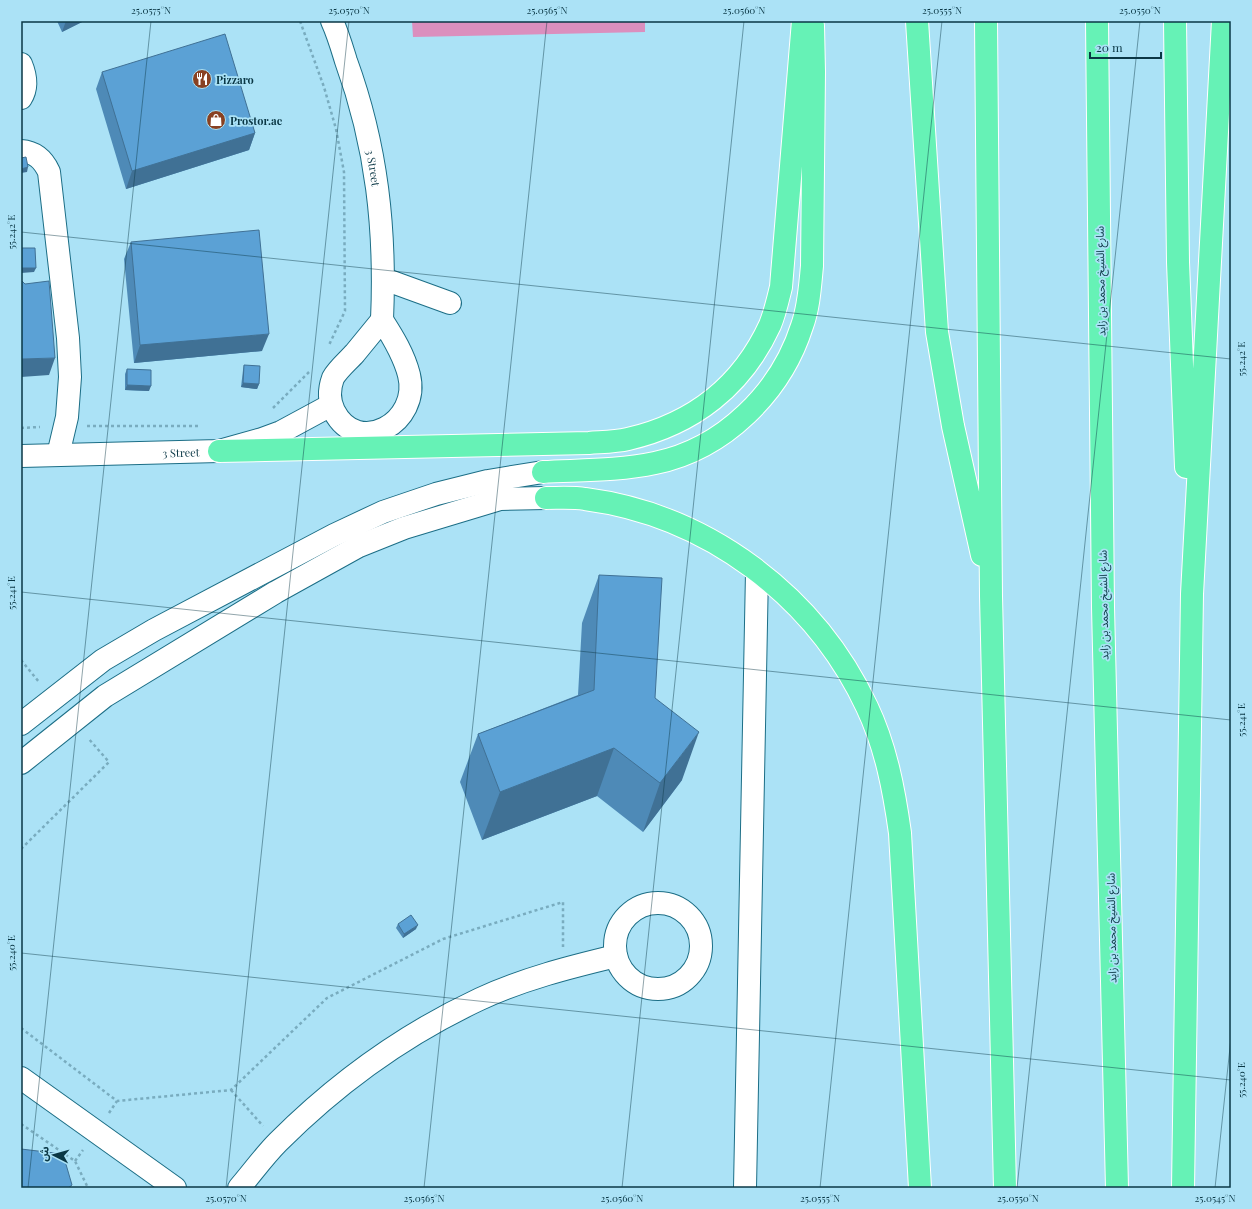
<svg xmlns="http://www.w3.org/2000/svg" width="1252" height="1209" viewBox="0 0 1252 1209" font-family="'Playfair Display','Noto Sans Arabic',serif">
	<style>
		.green { fill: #db8fbe }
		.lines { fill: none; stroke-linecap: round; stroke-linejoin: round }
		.minor-casing { stroke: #1c6e86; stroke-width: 24 }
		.highway-casing { stroke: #fff; stroke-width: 24 }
		.path { stroke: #79acbf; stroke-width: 2.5; stroke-dasharray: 3 3; stroke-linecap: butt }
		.minor { stroke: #fff; stroke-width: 22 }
		.highway { stroke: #66f2b6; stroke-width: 22 }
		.wall { fill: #4e8ab7 }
		.shaded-wall { fill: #407195 }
		.building { fill: #5ba1d5; stroke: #407195 }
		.ticks { fill: none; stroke: #0a3745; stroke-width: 1; stroke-opacity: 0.45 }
		.labels { text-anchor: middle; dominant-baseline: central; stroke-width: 3.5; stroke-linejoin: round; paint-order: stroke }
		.poi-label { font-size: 11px; font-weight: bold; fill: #0a3745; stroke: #abe2f6; text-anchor: start }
		.street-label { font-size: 11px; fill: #0a3745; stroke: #abe2f6 }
		.neatline { fill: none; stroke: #0a3745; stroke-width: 1.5 }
		.ticks-label { font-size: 10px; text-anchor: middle; fill: #0a3745 }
	</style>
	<rect width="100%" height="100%" fill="#abe2f6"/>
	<path class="green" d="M412,21H645V32L413,37Z"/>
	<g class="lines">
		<g class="minor-casing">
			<g id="minor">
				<path id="s1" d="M332,21C338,34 342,48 346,61C377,146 386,230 382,320"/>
				<path d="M21,64C26,76 28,87 21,98"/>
				<path d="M21,151C35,152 43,159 49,172L68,338L70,377L67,417L58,455"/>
				<path d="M384,279L450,303"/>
				<path d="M382,320C393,337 404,355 409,375C421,422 358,458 334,411C329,401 329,389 333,378C338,369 348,361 355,353C364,342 373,331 382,320Z"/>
				<path id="s2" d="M21,456L219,451L262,439L281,432L331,405"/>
				<path d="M21,724L103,660L154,630L334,535L383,512L436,494L488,481L543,472"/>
				<path d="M21,763L105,696L276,592L359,546L404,528L500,499L546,498"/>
				<circle cx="658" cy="946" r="43"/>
				<path d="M21,1078L175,1188"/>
				<path d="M239,1188C252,1173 264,1156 278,1142C337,1083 405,1034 480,999C523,979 570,967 616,956"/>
				<path d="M745,1188L757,572"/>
			</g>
		</g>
		<g class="highway-casing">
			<path id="highway" d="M917,21L937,332L953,426L982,555
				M986,21L991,596L1005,1188
				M1097,21L1103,607L1117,1188
				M1175,21L1178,262L1186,467
				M219,451L589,443C601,442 615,442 628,439C693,424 742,386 770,325C775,313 778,299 781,287L803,21
				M543,472C580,470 618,471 655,463C724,449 781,392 802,326C809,307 810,286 812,266L814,72L813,26
				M546,498C559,498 573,497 585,499C708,515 815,596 867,707C886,747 894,790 900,833L920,1188
				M1183,1188L1192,594L1223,21"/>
		</g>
		<path class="path" d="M300,21L324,87L336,129L344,172L345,311L329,345
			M273,408L309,372
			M87,426H198
			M21,428L40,427
			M21,660L39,682
			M21,849L109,762L88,738
			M21,1028L117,1101L231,1090L327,998L443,939L563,902V947
			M231,1090L263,1126
			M109,1113L117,1101
			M21,1124L75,1161L88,1188
			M75,1161L83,1150"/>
		<use href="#minor" class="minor"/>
		<use href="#highway" class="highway"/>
	</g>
	<path class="wall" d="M57,21H84L62,32Z
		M102,72L255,133L249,150L126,189L96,89Z
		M131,242L262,351L134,363L124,259Z
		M244,365L259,384L257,389L241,387L243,370Z
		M127,369L149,391L125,390V374Z
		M599,575L655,698L682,780L643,832L597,796L482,840L460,782L478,734L578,695L582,623Z
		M398,924L416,929L403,938L396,928Z"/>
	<path class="shaded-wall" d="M66,21H84L62,32Z
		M255,133L249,150L126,189L132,171Z
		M28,167L27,172L21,173V169Z
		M21,268H36L34,272L21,273Z
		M269,334L262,351L134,363L140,345Z
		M55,358L49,375L21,377V359Z
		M243,383L259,384L257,389L241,387Z
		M127,385L151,386L149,391L125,390Z
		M699,732L682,780L643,832L660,783Z
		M614,748L597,796L482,840L500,792Z
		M418,925L416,929L403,938L404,934Z"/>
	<path class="building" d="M225,34L255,133L132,171L102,72Z
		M26,157L28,167L21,169V158Z
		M259,230L269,334L140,345L131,242Z
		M21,248H35L36,268H21Z
		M21,280L25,284L49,281L55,358L21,359Z
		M244,365L260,366L259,384L243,383Z
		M127,369L151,370V386L127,385Z
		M599,575L662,578L655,698L699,732L660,783L614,748L500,792L478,734L594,690Z
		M411,915L418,925L404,934L398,924Z
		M21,1149L63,1154L72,1185L68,1188H21Z"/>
	<path class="ticks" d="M21,232L1231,359M21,592L1231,720M21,953L1231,1080M28,1188L151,21M226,1188L349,21M424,1188L547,21M622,1188L744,21M820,1188L942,21M1017,1188L1140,21M1215,1188L1231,1038"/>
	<defs>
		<g id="restaurant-disc" transform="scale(1)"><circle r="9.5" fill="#894122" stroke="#abe2f6"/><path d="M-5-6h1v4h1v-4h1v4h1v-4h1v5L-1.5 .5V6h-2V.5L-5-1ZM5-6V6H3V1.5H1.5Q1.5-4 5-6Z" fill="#fff"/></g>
		<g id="shop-disc" transform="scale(1)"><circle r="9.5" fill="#894122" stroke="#abe2f6"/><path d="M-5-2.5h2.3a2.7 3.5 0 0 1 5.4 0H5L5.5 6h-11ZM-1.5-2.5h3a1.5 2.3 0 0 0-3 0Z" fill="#fff"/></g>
	</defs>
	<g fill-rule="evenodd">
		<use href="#restaurant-disc" x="202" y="79"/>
		<use href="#shop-disc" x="216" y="120"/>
	</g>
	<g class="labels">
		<g class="poi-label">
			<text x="216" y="79">Pizzaro</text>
			<text x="230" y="120">Prostor.ae</text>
		</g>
		<g class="street-label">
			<text stroke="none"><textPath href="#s1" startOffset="153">3 Street</textPath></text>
			<text transform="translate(1100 281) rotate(-91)">شارع الشيخ محمد بن زايد</text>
			<text stroke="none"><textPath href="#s2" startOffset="160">3 Street</textPath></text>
			<text transform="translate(1103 605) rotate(-91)">شارع الشيخ محمد بن زايد</text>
			<text transform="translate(1111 928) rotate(-91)">شارع الشيخ محمد بن زايد</text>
		</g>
	</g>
	<rect width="1252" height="1209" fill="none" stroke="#abe2f6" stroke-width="44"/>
	<g transform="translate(54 1155) rotate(276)" stroke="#abe2f6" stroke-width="3" paint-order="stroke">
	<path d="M0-3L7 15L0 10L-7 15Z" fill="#0a3745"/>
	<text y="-6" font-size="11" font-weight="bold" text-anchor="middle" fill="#0a3745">ش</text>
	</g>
	<path d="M1090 52v6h71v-6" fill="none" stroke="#0a3745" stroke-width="2"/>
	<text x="1096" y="52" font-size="12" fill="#0a3745" stroke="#abe2f6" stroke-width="3" paint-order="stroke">20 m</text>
	<rect x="22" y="22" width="1208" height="1165" class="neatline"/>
	<g class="ticks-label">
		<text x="151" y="14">25.0575°N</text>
		<text x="349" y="14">25.0570°N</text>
		<text x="547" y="14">25.0565°N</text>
		<text x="744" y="14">25.0560°N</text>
		<text x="942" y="14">25.0555°N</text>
		<text x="1140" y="14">25.0550°N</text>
		<text transform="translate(11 232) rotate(-90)" y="4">55.242°E</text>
		<text transform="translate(1241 359) rotate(-90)" y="4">55.242°E</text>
		<text transform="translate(11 593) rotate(-90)" y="4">55.241°E</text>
		<text transform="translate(1241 720) rotate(-90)" y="4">55.241°E</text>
		<text transform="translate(11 953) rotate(-90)" y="4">55.240°E</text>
		<text transform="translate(1241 1080) rotate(-90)" y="4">55.240°E</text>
		<text x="226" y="1202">25.0570°N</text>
		<text x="424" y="1202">25.0565°N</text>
		<text x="622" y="1202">25.0560°N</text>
		<text x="820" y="1202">25.0555°N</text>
		<text x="1018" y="1202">25.0550°N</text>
		<text x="1215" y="1202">25.0545°N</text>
	</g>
</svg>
